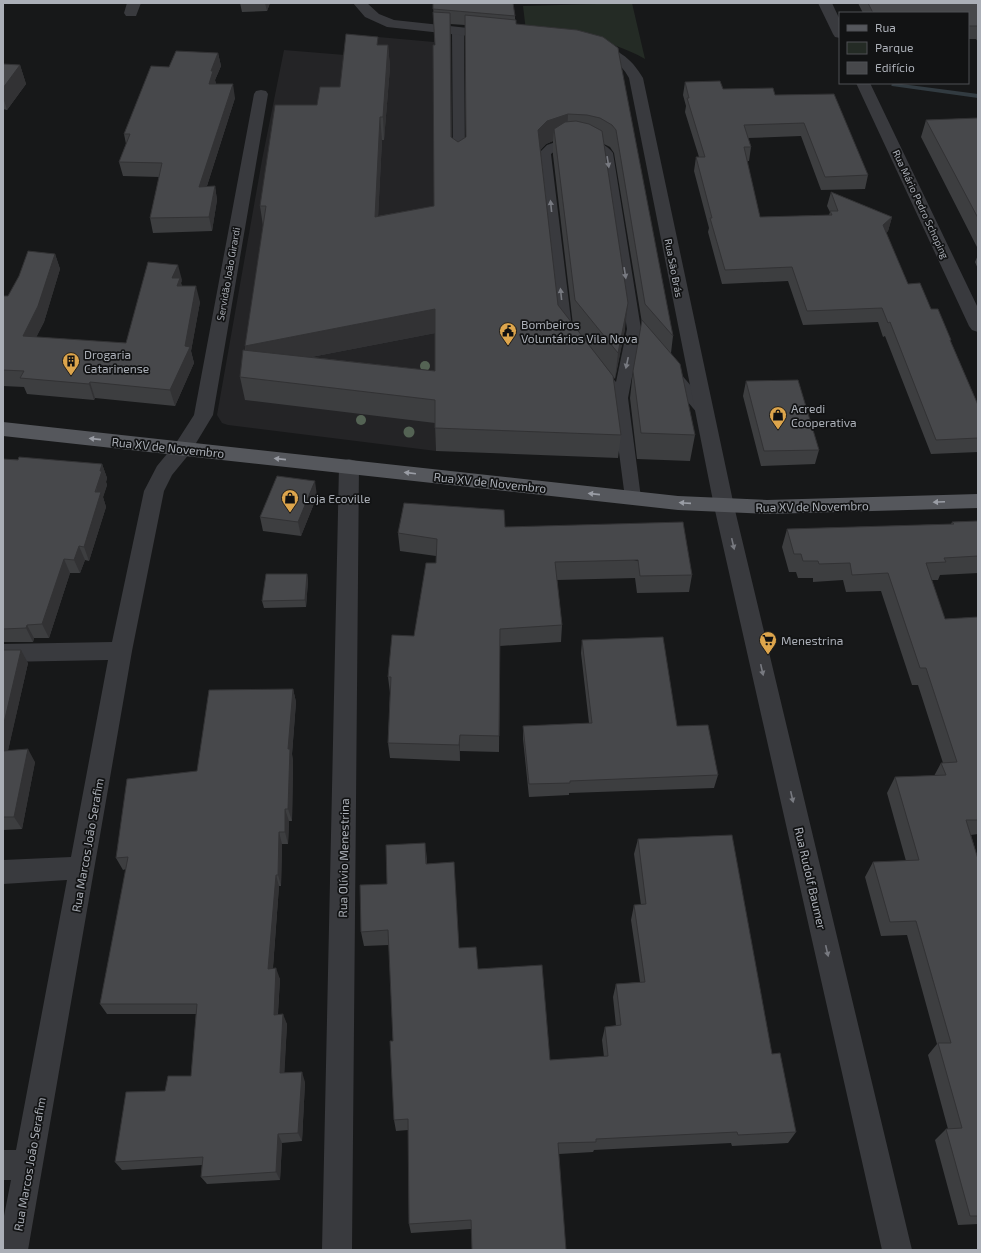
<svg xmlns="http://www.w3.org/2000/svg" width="981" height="1253" viewBox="0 0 981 1253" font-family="'Exo 2',sans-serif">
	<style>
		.built { fill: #242426 }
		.green { fill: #242b25 }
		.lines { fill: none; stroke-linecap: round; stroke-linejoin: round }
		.stream { fill: #323b41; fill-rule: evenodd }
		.service { fill: #393a3e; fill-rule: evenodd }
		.minor { fill: #393a3e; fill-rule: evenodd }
		.tertiary { fill: #393a3e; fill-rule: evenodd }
		.primary { fill: #55575c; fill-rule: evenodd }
		.tree { fill: #546354 }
		.wall { fill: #3d3e40; fill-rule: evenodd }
		.shaded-wall { fill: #323234 }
		.building { fill: #47484b; stroke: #323234 }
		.oneway { fill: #787a81 }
		.oneway2 { fill: #9a9da5 }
		.labels { text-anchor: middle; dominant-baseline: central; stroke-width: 3.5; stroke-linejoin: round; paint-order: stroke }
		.far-street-label { font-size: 10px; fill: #abafb7; stroke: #121314 }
		.poi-label { font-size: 12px; fill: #abafb7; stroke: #121314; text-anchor: start }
		.street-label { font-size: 12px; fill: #abafb7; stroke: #121314 }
	</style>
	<rect width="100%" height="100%" fill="#171819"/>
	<path class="built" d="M356,35L434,42L436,451L228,425L222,423L217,415L262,160L284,50L345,55L346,38Z"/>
	<path class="green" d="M632,3L645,59C607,37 569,36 526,31L523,6Z"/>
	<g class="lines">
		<path class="stream" d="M894,83L978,94V98L892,86L891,85Z"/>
		<path class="service" d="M458,29L464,32L465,160L459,164L453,160L452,32Z
			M567,138C581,137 604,140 613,153L641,329L628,398L641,498L639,502L633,504L627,502L625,498L612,399L591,372L594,368C605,365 609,374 616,382L627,329L601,155C585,145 567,141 551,154L572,328L577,335L575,338H565L558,328L539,153L547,145Z
			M670,366L675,367L708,406L711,410L708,414L703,415L698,414L665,375L662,371L665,367Z"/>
		<path class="minor" d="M127,3H141L136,16H126L124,13Z
			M818,3H832L840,20V38L835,37L833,34Z
			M856,83H870L978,308V332L972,330L969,326Z
			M261,90L266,91L268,94L213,415L190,453L172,475L164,491L132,651L28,1250H3V1221L11,1180H3V1150H16L67,880L3,884V860L71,857L108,660L3,662V644L112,642L144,491L157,466L176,443L194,415L254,94L256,91Z
			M349,459L356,461L359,466L352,1250H322L339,466L342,461Z"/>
		<path class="tertiary" d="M353,3H367L379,14L394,20L496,31L501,32L503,35L501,38L496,39L387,27L365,17Z
			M593,42C616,48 631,57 643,78L734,506L912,1250H882L714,506L629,78C620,61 606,54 588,49L586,46L588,43Z"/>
		<path class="primary" d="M3,422L678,496L767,500L978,494V508L767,514L678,510L3,436Z"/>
	</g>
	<g class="tree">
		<circle cx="425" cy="366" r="5"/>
		<circle cx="361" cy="420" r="5"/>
		<circle cx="409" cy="432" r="5.5"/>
	</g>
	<path class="wall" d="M240,3H270L267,11L242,12Z
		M433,3L515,16V19L516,24L603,37L673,336L671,353L695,435L690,461L637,459L630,398L633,371L642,323L614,153L610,147L604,144L625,329L615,379L598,357L621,435L618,458L436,451L435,423L245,400L240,377L245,350L263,226L260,206L317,105L340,87L378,45H388L390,67L384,140H382L378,216L434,206L435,45ZM450,24L465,25L466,137L458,142L451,138ZM553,141V155L573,325L558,305L540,150L546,144ZM435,333V371L311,357Z
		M858,3H978V42L976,39H968V13H863Z
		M218,53L221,66L215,80L216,84L235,98L207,186H215L217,200L212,231L153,233L150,218L159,177L123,176L119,162L126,144L124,134L169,67Z
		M3,64L20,65L26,84L7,110L3,109Z
		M685,82L723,89L775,95L868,175L865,189L821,190L801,136L748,138L751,147L749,161H747L760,217L829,215L830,212L827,206L831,192L892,217L888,231L886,233L908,284L931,309L951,340V342L978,405V452L931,454L885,336L883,337L878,322L803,325L788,281L722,284L708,232L709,228L694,171L696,157H699L685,112L686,106L683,95Z
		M978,118V249L921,137L926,120Z
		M55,254L60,269L44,322L36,337L126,343L182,280L181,283L182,286L200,302L191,351L194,363L175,406L95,398L94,400L27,394L24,387L3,386V296H8Z
		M978,255V269L975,262Z
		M746,381L819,450L815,464L761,466L743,396Z
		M3,459L102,464L107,478L106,482L107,485L103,497L106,507L89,561L85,560L80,573H70L49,638H34L33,642H3Z
		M317,496L301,536L263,531L260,517Z
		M978,521V573L940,575L938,580H931L945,619L978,617V834L971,835L978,859V1224L958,1225L935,1140L946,1129H948L928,1055L937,1044L907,935L881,936L865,877L873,862L906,861L887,793L895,777L934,776L941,763H943L918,685H912L881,591L846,592L843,580L813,582V578H798L796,572H789L782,547L787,529L951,524L952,522Z
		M505,527L692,575L689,592L637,593L635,578L557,580L562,625L561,642L500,646L499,752L460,751V761L390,758L388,743L390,693L388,677L414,636L436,563V556L400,551L398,533Z
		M307,574L308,581L306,607L264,608L262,601Z
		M582,640L677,726L718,775L714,788L569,793V795L529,797L523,739V726L589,723L581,653Z
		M3,650L28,663L8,750L35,762L22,829L3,830Z
		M293,689L296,702L292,754L293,762L292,821H289L288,844H282L281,886H279L273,968L280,979L278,1014L287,1024L284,1073L305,1082L302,1141L282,1143L280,1180L207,1184L201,1177L202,1165L122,1170L115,1162L165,1091L191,1076L196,1014H107L100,1004L126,869L123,870L116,858L197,771Z
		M638,839L772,1054L796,1132L788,1143L732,1146L731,1143L594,1150L593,1152L559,1154L471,1229L411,1233L409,1224L408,1130L396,1131L394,1120L393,1041L389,945L364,946L361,932L387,884L427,858V864L459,948L478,969L550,1060L604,1057L602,1040L605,1027L616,1026L613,997L616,984L640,982L631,920L634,905H641L634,854Z"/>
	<path class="shaded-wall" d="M265,3H270L267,11Z
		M450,13L451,35L452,160L451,137Z
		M388,45L390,67L384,140L383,117Z
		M218,53L221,66L215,80L216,84H209L211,71Z
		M20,65L26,84L7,110L3,97V88Z
		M233,84L235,98L202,201L199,187Z
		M568,114L567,136L554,129L553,141L546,144L538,153V130L547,121Z
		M380,117L382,140L377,240L375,217Z
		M215,186L217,200L212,231L209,217Z
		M892,217L888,231L879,239L883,225Z
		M55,254L60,269L44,322L29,352L23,336Z
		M178,265L182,280L181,283L183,293L181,302L172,278Z
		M196,286L200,302L191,351L194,363L175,406L170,390L185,346Z
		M628,303L625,329L615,379L618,353Z
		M435,309L436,333L249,369L245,346Z
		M90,382L95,398L94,400L89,384Z
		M102,464L107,478L106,482L107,485L103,497L106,507L89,561L84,547Z
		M315,481L317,496L301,536L298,522Z
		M79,546L85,560L80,573L74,560Z
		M64,559L70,573L49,638L42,624Z
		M307,574L308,581L306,607L305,600Z
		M27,625L34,638L33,642L26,628Z
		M21,650L28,663L5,764L3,760V727Z
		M293,689L296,702L292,754L293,762L292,821L288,809V749Z
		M460,735V761L459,745Z
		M28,749L35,762L22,829L14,817Z
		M285,809L289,821L288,844L285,832Z
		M279,832L282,844L281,886L278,875Z
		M425,843L427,858V879L426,864Z
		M276,875L279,886L272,979L268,969Z
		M276,968L280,979L277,1025L274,1015Z
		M283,1014L287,1024L284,1082L280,1073Z
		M302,1072L305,1082L302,1141L298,1133Z
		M278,1134L282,1143L280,1180L276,1172Z"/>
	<path class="building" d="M433,3H513L515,16L433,9Z
		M868,3H978V26H968V13H873Z
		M433,12L450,13L451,137L458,142L466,137L465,15L516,20V24L577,30L603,37L618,48L619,54L673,336L645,304L616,130L612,125L600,118L587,115L568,114L547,121L538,130L558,305L613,376L621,435L435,428V400L240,377L243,350L435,371V309L245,346L266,206H260L275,105H317L320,87H340L346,34L378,37L377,45H388L383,117H380L375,217L434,206L433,45H435Z
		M176,51L218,53L211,71H213L209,84H233L199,187L215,186L209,217L150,218L162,163L119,162L130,134H124L151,66L169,67Z
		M3,64L20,65L3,88Z
		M720,81L723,89L773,88L775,95L834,94L868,175L825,177L804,123L744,125L751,147H744L760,217L832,215L830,211H838L831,192L892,217L883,225L908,284L920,283L931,309H938L951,340H950L978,405V438L936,440L890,322L888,323L882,308L807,311L792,267L725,270L710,218H712L696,157H705L687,98H689L685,82Z
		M978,118V218L926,120Z
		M576,121L589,124L602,131L628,303L618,353L575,300L554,129L565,122Z
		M28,251L55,254L38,306L23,336L126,343L148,262L178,265L172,278H180L177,286H196L185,346L190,347L170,390L90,382L89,384L20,378L24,371L3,370V296H8L19,276Z
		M642,320L680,364L695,435L641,433L633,371Z
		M798,380L819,450L764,451L746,381Z
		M19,457L102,464L100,471H102L95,492H101L84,547L79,546L74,560L64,559L42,624L27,625L26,628L3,629V459L18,460Z
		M277,476L315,481L298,522L260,517Z
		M404,503L504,510L505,527L683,522L692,575L640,576L638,560L555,562L562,625L500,629L499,736L460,735L459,745L388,743L391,677H388L392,635L414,636L426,563H436L437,539L398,533Z
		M978,521V556L944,558L946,562L926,563L945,619L978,617V820H966L978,859V1216H970L946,1129L962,1128L938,1043H951L916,921L890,922L873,862L919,860L895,777L946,775L941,763L957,762L926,668H920L888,573L852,575L850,563L819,564L818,561H803L801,554H794L787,529L954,524L952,522Z
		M266,574H307L305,600L262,601Z
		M663,637L677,726L708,725L718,775L570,781V783L529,784L523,726L592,723L582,640Z
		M3,650H21L3,727Z
		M293,689L288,749H290L288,809H285V832H279L278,875H276L268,969L276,968L274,1015L283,1014L280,1073L302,1072L298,1133L278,1134L276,1172L201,1177L203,1157L115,1162L126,1092L165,1091L168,1076H191L197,1004H100L128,857L116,858L127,779L197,771L209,690Z
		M28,749L14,817H3V751Z
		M732,835L772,1054L780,1053L796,1132L738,1135L737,1132L596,1139V1142L558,1143L566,1250H472L471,1220L409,1224L408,1119L394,1120L390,1041H393L388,930L361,932L360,885L387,884L386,845L425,843L426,864L454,862L459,948L476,947L478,969L542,965L550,1060L608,1056L605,1027L621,1025L616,984L645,982L634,905L646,904L638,839Z"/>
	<defs><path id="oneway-solid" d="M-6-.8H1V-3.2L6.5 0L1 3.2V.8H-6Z"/></defs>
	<g class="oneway">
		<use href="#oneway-solid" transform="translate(608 162) rotate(81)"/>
		<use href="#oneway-solid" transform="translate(551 206) rotate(-96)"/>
		<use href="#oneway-solid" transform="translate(625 273) rotate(81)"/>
		<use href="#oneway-solid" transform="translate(561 294) rotate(-96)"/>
		<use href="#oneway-solid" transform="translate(627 363) rotate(102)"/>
		<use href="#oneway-solid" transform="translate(733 544) rotate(77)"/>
		<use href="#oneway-solid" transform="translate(762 670) rotate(77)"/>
		<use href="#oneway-solid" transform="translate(792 797) rotate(77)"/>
		<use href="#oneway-solid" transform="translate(827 951) rotate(77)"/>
	</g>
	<g class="oneway2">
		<use href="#oneway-solid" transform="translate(95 439) rotate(-174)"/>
		<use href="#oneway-solid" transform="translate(280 459) rotate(-174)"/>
		<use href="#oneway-solid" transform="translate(410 473) rotate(-173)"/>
		<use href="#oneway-solid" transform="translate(594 494) rotate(-174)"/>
		<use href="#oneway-solid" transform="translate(939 502) rotate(178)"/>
		<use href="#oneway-solid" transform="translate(685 503) rotate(-176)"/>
	</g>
	<defs>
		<g id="civic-pin" transform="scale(0.9)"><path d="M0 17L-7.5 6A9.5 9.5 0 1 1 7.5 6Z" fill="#dda54c" stroke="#121314"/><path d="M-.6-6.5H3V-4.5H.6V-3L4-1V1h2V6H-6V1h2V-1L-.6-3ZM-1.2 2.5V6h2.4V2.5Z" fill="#111"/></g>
		<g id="building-pin" transform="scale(0.9)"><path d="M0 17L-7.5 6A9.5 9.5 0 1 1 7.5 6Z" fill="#dda54c" stroke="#121314"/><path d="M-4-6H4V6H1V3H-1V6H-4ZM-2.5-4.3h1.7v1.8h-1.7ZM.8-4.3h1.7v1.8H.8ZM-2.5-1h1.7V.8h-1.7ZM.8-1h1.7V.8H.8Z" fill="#111"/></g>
		<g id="shop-pin" transform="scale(0.9)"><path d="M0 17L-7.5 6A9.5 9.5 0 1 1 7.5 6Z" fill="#dda54c" stroke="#121314"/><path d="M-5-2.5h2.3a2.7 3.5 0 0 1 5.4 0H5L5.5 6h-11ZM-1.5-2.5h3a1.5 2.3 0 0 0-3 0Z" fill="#111"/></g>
		<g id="supermarket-pin" transform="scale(0.9)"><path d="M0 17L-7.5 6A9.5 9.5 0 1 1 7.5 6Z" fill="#dda54c" stroke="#121314"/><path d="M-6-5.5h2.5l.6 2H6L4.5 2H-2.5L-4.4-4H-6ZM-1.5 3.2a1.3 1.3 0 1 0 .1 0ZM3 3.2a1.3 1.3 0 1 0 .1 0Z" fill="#111"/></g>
	</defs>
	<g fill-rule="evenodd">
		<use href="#civic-pin" x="508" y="331"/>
		<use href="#building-pin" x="71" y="361"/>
		<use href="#shop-pin" x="778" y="415"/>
		<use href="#shop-pin" x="290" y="498"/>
		<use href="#supermarket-pin" x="768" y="640"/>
	</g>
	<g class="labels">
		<g class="far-street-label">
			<text transform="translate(921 204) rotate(65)">Rua Mário Pedro Schoping</text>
			<text transform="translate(674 268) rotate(79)">Rua São Brás</text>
			<text transform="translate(228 274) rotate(-80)">Servidão João Girardi</text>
		</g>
		<g class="poi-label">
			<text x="521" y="324">Bombeiros<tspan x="521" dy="14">Voluntários Vila Nova</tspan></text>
			<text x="84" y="354">Drogaria<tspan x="84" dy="14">Catarinense</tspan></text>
			<text x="791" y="408">Acredi<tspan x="791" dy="14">Cooperativa</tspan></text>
			<text x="303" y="498">Loja Ecoville</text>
			<text x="781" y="640">Menestrina</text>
		</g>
		<g class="street-label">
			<text transform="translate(168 447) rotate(6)">Rua XV de Novembro</text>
			<text transform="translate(490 482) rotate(6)">Rua XV de Novembro</text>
			<text transform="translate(812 506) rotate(-1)">Rua XV de Novembro</text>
			<text transform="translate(87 845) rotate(-80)">Rua Marcos João Serafim</text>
			<text transform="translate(343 858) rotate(-89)">Rua Olívio Menestrina</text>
			<text transform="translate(811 878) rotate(77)">Rua Rudolf Baumer</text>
			<text transform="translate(29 1164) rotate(-80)">Rua Marcos João Serafim</text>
		</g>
	</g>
	<rect width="981" height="1253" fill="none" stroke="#abafb7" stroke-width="8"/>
	<rect x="839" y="12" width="130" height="72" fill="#121314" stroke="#4f5155"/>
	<rect x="847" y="25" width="20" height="6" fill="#55575c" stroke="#4f5155"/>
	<text x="875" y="32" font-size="12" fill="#abafb7">Rua</text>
	<rect x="847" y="42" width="20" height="12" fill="#242b25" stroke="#4f5155"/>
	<text x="875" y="52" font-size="12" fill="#abafb7">Parque</text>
	<rect x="847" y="62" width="20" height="12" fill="#47484b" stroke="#4f5155"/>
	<text x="875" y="72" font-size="12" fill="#abafb7">Edifício</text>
</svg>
